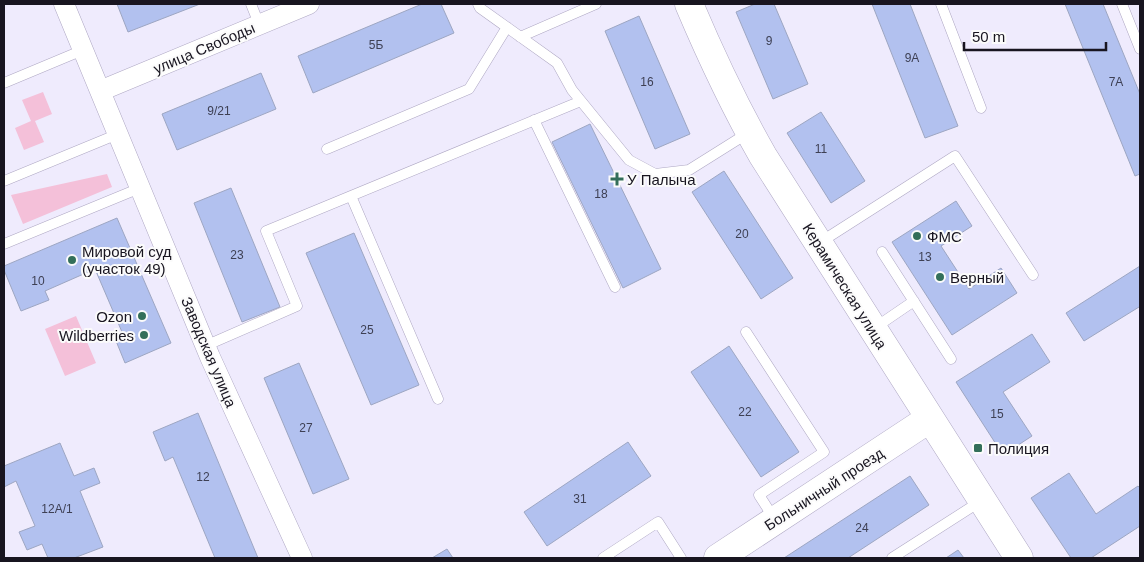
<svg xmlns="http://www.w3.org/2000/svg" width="1144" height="562" viewBox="0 0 1144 562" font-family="Helvetica,sans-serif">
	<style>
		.green { fill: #f4c0d9 }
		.building { fill: #b2c1ef; stroke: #9da6c2 }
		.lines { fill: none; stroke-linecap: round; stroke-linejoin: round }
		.lane-casing { stroke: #aea7c3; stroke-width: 11 }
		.street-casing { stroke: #aea7c3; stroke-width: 21 }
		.secondary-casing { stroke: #aea7c3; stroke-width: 29 }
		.lane { stroke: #fff; stroke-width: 10 }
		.street { stroke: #fff; stroke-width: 20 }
		.secondary { stroke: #fff; stroke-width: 28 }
		.poi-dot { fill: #336f5a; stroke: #fbfbfb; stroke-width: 2 }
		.labels { text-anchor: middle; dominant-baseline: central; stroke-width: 4; stroke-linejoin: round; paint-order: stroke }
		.number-label { font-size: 12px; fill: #3e4054 }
		.street-label { font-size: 15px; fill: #181520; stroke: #fbfbfb }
		.poi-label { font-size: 15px; fill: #181520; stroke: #fbfbfb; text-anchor: start }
	</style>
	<rect width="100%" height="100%" fill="#efebfd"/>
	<path class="green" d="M43,92L52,114L35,121L44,142L24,150L15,128L31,121L22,100Z
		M107,174L112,187L23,224L11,195Z
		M76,316L96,363L65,376L45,329Z"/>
	<path class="building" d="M117,4H200L128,32Z
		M422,4H441L454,33L313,93L298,56Z
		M755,4H774L808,84L773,99L736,12Z
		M872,4H910L958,126L925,138Z
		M1065,4H1103L1140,94V174L1135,176Z
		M639,16L690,134L655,149L605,31Z
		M261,73L276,109L177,150L162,114Z
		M821,112L865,181L831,203L787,133Z
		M590,124L661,269L623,288L552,142Z
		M724,171L793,278L761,299L692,192Z
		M231,188L280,307L242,322L194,203Z
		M956,201L972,226L941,246L969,289L1001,268L1017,293L952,335L892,242Z
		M117,218L171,343L125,363L114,336L122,332L95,269L45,291L49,300L21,311L4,270V266Z
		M354,233L419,385L371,405L306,253Z
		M1140,266V309L1139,307L1084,341L1066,313Z
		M1032,334L1050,362L1003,392L1032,436L1003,455L956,382Z
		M729,346L799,452L761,477L691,372Z
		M299,363L349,479L313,494L264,378Z
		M198,413L258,558H215L173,457L165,461L153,432Z
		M628,442L651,476L547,546L524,512Z
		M60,443L74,476L94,468L100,483L80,491L103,547L74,558H48L42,544L27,550L19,532L35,526L16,481L4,487V466Z
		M1069,473L1096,514L1138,486L1140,488V526L1091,558H1071L1031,498Z
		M910,476L929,505L848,558H784Z
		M447,549L453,558H432Z
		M958,550L964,558H946Z"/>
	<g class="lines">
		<g class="lane-casing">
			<path id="lane" d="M251,4L259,24
				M478,4L480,8L557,63L572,90L629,160L655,174L689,170L748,133
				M941,4L981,108
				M1122,4L1140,49
				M520,37L596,4
				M4,83L83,50
				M534,120L615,287
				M327,149L469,89L507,27
				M4,181L118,134
				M351,196L438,399
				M819,243L955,156L1033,275
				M4,244L140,188
				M882,252L951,359
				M873,329L914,301
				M746,332L824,452L759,495L775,520
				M205,346L297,306L266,231L581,101
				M603,558L658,522L681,558
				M892,558L981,501"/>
		</g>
		<g class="street-casing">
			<path id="street" d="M64,4L210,357L302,558
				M100,91L309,4"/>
		</g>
		<g class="secondary-casing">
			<path id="secondary" d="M689,4C711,56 735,107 763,156L1019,558
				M718,558L929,419"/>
		</g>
		<use href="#lane" class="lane"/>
		<use href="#street" class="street"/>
		<use href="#secondary" class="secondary"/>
	</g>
	<g class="poi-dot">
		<path d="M614.5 171.5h5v5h5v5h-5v5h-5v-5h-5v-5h5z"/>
		<circle cx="917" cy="236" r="5"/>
		<circle cx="72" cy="260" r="5"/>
		<circle cx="940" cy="277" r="5"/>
		<circle cx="142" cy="316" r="5"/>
		<circle cx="144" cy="335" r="5"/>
		<rect x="973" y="443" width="10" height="10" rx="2.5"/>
	</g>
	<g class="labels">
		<g class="number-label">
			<text x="769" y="41">9</text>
			<text x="376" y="45">5Б</text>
			<text x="912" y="58">9А</text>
			<text x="647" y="82">16</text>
			<text x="1116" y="82">7А</text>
			<text x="219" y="111">9/21</text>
			<text x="821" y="149">11</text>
			<text x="601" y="194">18</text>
			<text x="742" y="234">20</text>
			<text x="237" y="255">23</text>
			<text x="925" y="257">13</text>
			<text x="38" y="281">10</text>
			<text x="367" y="330">25</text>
			<text x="745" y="412">22</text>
			<text x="997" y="414">15</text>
			<text x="306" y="428">27</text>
			<text x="203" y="477">12</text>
			<text x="580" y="499">31</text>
			<text x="57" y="509">12А/1</text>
			<text x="862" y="528">24</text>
		</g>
		<g class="street-label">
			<text transform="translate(204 48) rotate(-23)">улица Свободы</text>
			<text transform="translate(845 286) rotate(58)">Керамическая улица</text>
			<text transform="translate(209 352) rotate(67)">Заводская улица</text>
			<text transform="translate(824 489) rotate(-33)">Больничный проезд</text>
		</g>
		<g class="poi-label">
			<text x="627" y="179">У Палыча</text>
			<text x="927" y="236">ФМС</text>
			<text x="82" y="251">Мировой суд<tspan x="82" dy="17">(участок 49)</tspan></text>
			<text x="950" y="277">Верный</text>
			<text x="132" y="316" text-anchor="end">Ozon</text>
			<text x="134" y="335" text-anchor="end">Wildberries</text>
			<text x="988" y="448">Полиция</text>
		</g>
	</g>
	<rect width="1144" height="562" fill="none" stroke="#181520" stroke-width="10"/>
	<path d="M964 42v8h142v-8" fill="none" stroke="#181520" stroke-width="2.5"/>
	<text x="972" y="42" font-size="15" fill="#181520" stroke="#fbfbfb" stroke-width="4" paint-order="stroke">50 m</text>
</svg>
